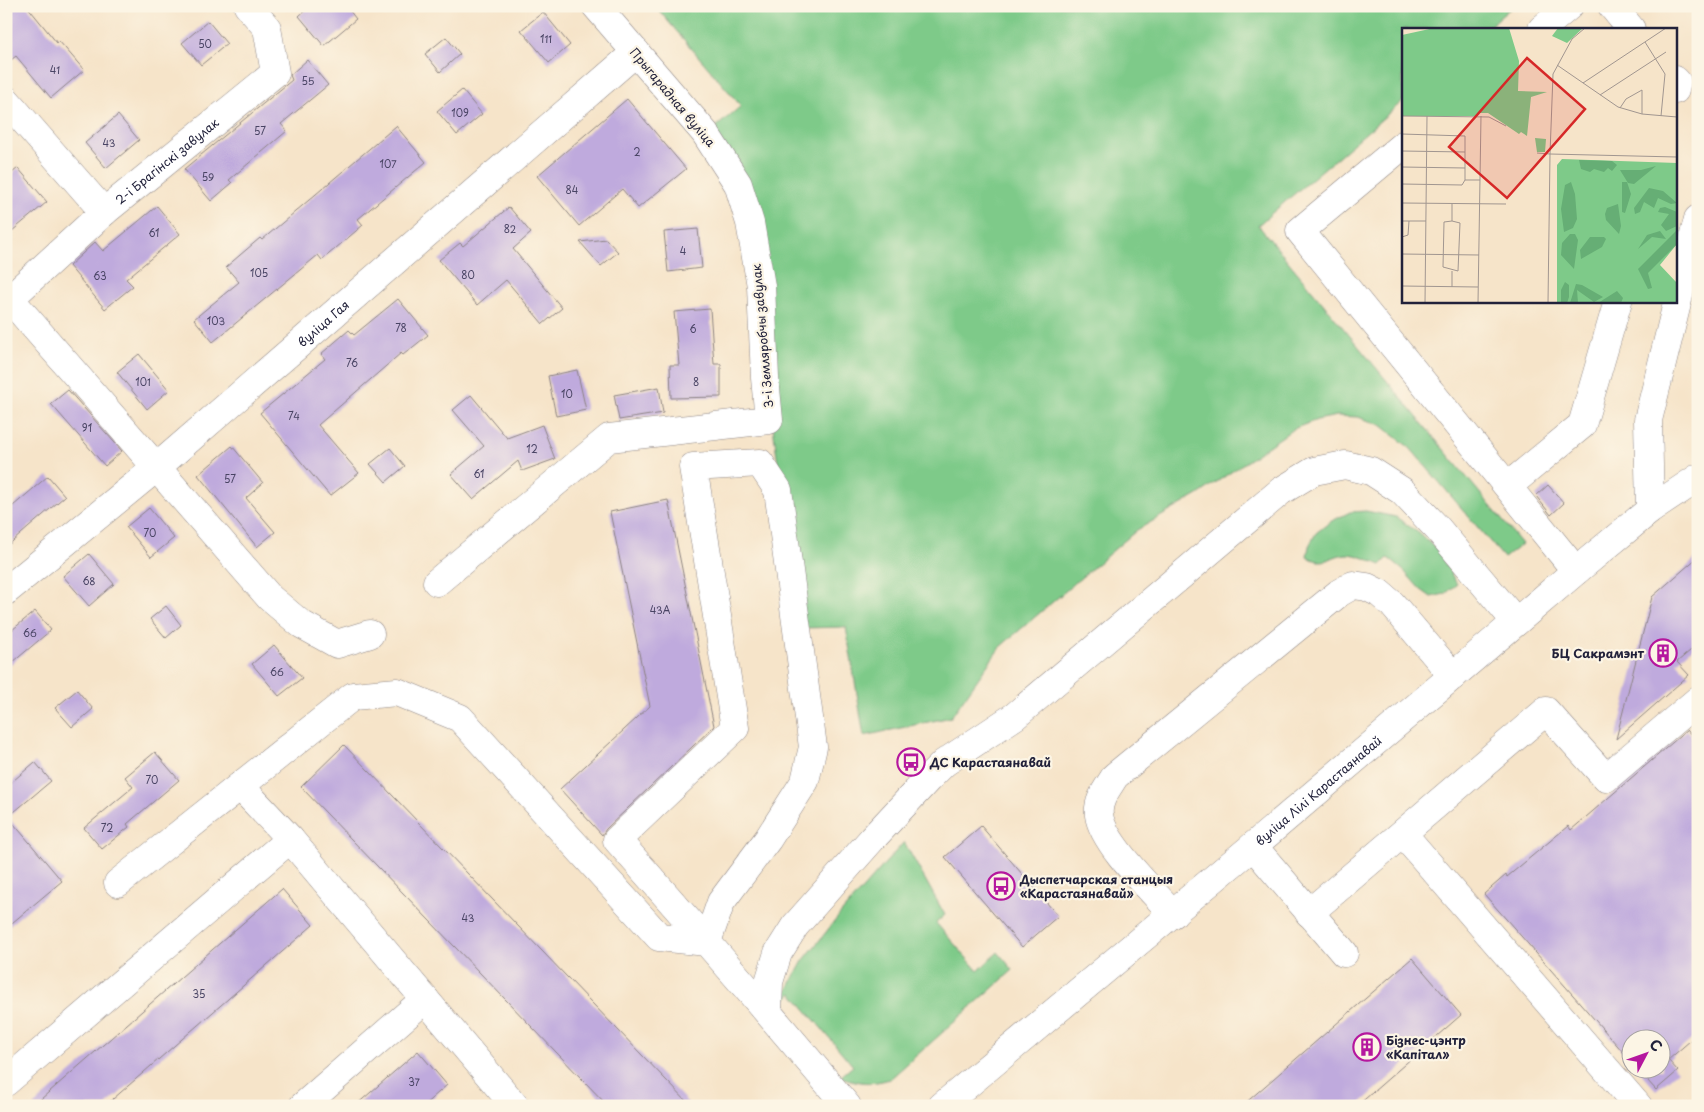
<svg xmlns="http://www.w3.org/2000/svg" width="1704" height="1112" viewBox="0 0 1704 1112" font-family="'Playpen Sans',sans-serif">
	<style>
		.green { fill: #7eca89; stroke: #507662 }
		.building { fill: #bfaadd }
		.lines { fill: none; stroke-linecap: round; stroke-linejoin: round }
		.minor-casing { stroke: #8c8382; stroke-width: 29 }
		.minor { stroke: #fff; stroke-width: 28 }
		.labels { text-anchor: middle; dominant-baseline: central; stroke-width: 4.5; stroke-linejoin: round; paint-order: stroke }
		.number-label { font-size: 10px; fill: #494464 }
		.street-label { font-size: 12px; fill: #22223b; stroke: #fcf5e5 }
		.poi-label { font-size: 12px; font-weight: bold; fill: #22223b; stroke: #fcf5e5; text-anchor: start }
		.inset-road { fill: none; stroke: #a19690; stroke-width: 1 }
		.view { fill: #d62828; fill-opacity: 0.15; stroke: #d62828; stroke-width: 2.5 }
		.inset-edge { fill: none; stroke: #22223b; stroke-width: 2.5 }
	</style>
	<rect width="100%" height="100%" fill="#fcf5e5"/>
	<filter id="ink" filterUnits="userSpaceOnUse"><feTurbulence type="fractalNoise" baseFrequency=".02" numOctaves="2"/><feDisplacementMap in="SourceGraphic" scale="10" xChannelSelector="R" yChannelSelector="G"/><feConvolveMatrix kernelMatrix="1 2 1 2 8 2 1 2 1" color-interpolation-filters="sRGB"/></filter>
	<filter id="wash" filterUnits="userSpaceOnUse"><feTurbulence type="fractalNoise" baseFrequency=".0096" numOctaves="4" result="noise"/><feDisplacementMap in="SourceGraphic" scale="20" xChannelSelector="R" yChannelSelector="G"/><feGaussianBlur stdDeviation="1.12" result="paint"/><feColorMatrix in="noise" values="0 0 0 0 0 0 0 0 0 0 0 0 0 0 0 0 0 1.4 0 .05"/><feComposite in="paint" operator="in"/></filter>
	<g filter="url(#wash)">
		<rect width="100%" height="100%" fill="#f6e4c9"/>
		<path class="green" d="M655,6H1513L1486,29H1403V101L1258,225L1522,544L1504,558L1410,448L1381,425L1358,417L1337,416L1317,420L1293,429L1198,495L1137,530L1001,646L951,717L864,736L846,627L800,628L772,419L764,286L709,133L741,106Z
			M1366,511L1396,517L1420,534L1437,550L1457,584L1445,594L1431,597L1420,589L1404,571L1388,558L1381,565C1371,561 1358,554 1347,554C1330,555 1324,568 1307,556L1309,546L1316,533L1330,522L1350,512Z
			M904,842L945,915L936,923L978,971L998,952L1013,970L890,1079C869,1085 861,1083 840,1077L853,1066L792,993L779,1005L803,961L842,912Z"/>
		<g id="blocks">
			<path class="building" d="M6,6H27L57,43L59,41L84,70L51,98L16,56L6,64Z
				M310,6H346L356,19L324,46L299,16Z
				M543,12L570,45L549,63L521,30Z
				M208,21L227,44L201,65L182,43Z
				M446,37L460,54L440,72L425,54Z
				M307,60L328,85L281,124L287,131L229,180L232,183L211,201L184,169L292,80L290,75Z
				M462,90L482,114L457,135L437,111Z
				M627,99L686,169L638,208L622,189L579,226L537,176Z
				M118,115L139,140L106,168L85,143Z
				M396,126L426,162L358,219L363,225L322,260L318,255L213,342L194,319L239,282L226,267L260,238L262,240Z
				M18,168L47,202L6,236V178Z
				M157,206L180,234L126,279L133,286L105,309L69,266L95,242L103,251Z
				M509,207L531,233L513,249L562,308L543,324L506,280L477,305L439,260L460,243L463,246Z
				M698,229L702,268L668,272L664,232Z
				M606,239L618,252L601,266L580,242Z
				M398,299L428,335L403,355L401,353L318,425L359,473L330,496L260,413L325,359L321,354L349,330L354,335Z
				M710,309L714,364H721V397L671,398L670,365H679L674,312Z
				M139,354L169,390L147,409L117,372Z
				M577,370L586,410L556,416L548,376Z
				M659,387L663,413L619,420L614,395Z
				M68,390L122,451L105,466L51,404Z
				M471,395L507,438L542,425L555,459L522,471L518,461L473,499L451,474L484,446L453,410Z
				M232,446L263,483L246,498L275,532L257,547L198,475Z
				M390,448L405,466L386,482L370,464Z
				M48,476L65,496L6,547V512Z
				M1548,485L1564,503L1551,515L1536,496Z
				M668,500L714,726L606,829L602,835L560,789L650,706L610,512Z
				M149,508L174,538L151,557L126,527Z
				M89,554L114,584L89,606L63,576Z
				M1698,557V644L1677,662L1689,675L1616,739L1652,597Z
				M166,606L181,625L166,638L150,619Z
				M35,611L51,630L6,668V635Z
				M274,645L302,678L279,696L252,664Z
				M77,690L93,709L72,727L55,708Z
				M1687,730L1698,743V1034L1668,1060L1678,1071L1656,1090L1638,1070H1662V1040H1632V1062L1484,894L1506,875L1507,877L1568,826L1571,830Z
				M344,745L691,1106H608L301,787Z
				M155,752L179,780L127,824L129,827L102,849L84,828L133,787L125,777Z
				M35,762L51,781L8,817L62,881L6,928V787Z
				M981,826L1058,916L1022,947L945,857Z
				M282,889L313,925L105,1106H33Z
				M1412,958L1461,1015L1357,1106H1242Z
				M418,1051L447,1085L423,1106H355Z"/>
		</g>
	</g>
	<g filter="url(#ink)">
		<use href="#blocks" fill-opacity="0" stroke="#8c8382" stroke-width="1"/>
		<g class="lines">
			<g class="minor-casing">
				<g id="minor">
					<path d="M1612,6L1631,29"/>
					<path d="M1542,29L1569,6"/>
					<path d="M1675,80L1677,82L1675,90"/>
					<path d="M6,100L104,212"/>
					<path d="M1403,145L1300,231L1576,571"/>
					<path d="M10,299L270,598L301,624L337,644L370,634"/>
					<path id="s1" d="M6,302L104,212L275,73L267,28L248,6"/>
					<path d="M1508,486L1582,425L1618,301"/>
					<path d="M1650,510L1648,420L1698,219"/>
					<path d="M437,582L609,438L769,420L765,378L761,286L750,223L738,184L705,133L596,6"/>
					<path id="s2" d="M6,591L156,468L636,52"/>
					<path d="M240,786L290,839L515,1106"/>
					<path d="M1403,834L1638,1106"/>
					<path d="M1253,846L1344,953"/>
					<path d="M118,883L353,696L397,692L460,718L659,937L707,942L721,902L768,839L805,781L813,747L778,490L760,463L693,467L735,728L617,840C695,928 772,1016 847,1106"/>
					<path d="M1309,913L1546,711L1606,778L1698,700"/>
					<path d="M1173,914C1153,891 1103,844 1099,815C1097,800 1108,788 1115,776L1339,593L1353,585L1367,587L1379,593L1392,604L1453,676"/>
					<path d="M768,1011L769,982L778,953L795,926L872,839L928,779L944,763L1015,716L1281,491L1314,471L1345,465L1371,471L1402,491L1438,529L1516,622"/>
					<path d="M6,1082L290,839"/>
					<path d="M303,1106L425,999"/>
					<path id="s3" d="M942,1106L1253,846L1576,571L1650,510L1698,478"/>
				</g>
			</g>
			<use href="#minor" class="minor"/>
		</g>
	</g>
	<defs>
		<g id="building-ring" transform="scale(1.4375)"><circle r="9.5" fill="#fcf5e5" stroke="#b5179e" stroke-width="1.5"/><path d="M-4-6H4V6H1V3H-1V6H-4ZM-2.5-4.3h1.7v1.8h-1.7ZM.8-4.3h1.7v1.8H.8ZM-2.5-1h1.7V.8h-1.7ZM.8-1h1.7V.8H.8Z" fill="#b5179e"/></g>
		<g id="bus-ring" transform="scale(1.4375)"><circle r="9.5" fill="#fcf5e5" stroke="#b5179e" stroke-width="1.5"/><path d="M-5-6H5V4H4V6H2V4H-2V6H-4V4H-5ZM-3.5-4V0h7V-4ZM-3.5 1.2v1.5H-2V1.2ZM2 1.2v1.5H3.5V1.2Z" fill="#b5179e"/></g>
	</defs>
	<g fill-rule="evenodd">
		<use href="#building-ring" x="1663" y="653"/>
		<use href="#bus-ring" x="911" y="762"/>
		<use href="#bus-ring" x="1001" y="886"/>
		<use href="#building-ring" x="1367" y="1047"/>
	</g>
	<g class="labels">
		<g class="number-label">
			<text x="546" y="38">111</text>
			<text x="205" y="43">50</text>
			<text x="55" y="69">41</text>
			<text x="308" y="80">55</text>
			<text x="460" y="112">109</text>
			<text x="260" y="130">57</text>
			<text x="109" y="142">43</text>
			<text x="637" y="151">2</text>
			<text x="388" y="163">107</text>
			<text x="208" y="176">59</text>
			<text x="572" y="189">84</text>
			<text x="510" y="228">82</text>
			<text x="154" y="232">61</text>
			<text x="683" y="250">4</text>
			<text x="259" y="272">105</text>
			<text x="468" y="274">80</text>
			<text x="100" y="275">63</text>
			<text x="216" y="320">103</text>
			<text x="401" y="327">78</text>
			<text x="693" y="328">6</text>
			<text x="352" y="362">76</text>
			<text x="143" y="381">101</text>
			<text x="696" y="381">8</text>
			<text x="567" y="393">10</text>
			<text x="294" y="415">74</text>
			<text x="87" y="427">91</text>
			<text x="532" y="448">12</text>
			<text x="479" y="473">61</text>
			<text x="230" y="478">57</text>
			<text x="150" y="532">70</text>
			<text x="89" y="580">68</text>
			<text x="660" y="609">43А</text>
			<text x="30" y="632">66</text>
			<text x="277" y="671">66</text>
			<text x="152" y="779">70</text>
			<text x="107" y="827">72</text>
			<text x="468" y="917">43</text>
			<text x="199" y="993">35</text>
			<text x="414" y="1081">37</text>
		</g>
		<g class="street-label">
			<text transform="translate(673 97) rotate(50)">Прыгарадная вуліца</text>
			<text stroke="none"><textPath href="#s1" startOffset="214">2-і Брагінскі завулак</textPath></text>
			<text stroke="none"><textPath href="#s2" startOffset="415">вуліца Гая</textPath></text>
			<text transform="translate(762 336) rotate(-95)">3-і Земляробчы завулак</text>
			<text stroke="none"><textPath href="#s3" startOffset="491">вуліца Лілі Карастаянавай</textPath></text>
		</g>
		<g class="poi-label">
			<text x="1644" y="653" text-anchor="end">БЦ Сакрамэнт</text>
			<text x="930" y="762">ДС Карастаянавай</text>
			<text x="1020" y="879">Дыспетчарская станцыя<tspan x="1020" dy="14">«Карастаянавай»</tspan></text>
			<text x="1386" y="1040">Бізнес-цэнтр<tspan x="1386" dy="14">«Капітал»</tspan></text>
		</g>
	</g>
	<g transform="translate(1402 28)">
		<rect width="275" height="275" fill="#f6e4c9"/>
		<path d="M32,0H107L117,33L116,63L145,64L129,69L125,108L119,104L117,106L86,85H76L75,88H0V7ZM156,0H181L165,15L150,8ZM133,110L144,111L143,124H135ZM160,131L275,135V216L258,237L275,255V275H155V137Z" fill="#7eca89"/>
		<path d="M177,132L210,133L215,137L210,143L206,140L202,144L192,141L188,144L179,141ZM254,138L232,156L226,155L218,142H239ZM169,154L173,166L175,191L171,200L162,204L159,181L163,157ZM220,154H225L229,166L223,185L220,184ZM247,160L261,163L275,175L269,176L256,170L252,180L242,174L238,184L233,186L232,180ZM216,176L219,198L217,206L204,192L203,186L205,180ZM263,179L275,184V198L264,203L259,197L267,186L256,184L258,180ZM275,202V216L246,245L250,260L246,261L236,241ZM258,203L264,211L250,209L236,221L245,207ZM168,206H173L176,212L172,241L159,227L160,215ZM188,209H202L204,211L200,219L179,231L178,222ZM163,254L167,257V269L165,275H159V262ZM174,256L180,257L201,269L192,274L175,262L176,275H168ZM215,263L221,270L219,275H196Z" fill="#66ae75"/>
		<path class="inset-road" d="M243,14L263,46M155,37L216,79L240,86L275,89M181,55L264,0M198,67L264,24M218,80L224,71L240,62V86M0,88L87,89L104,98M259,88L263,46M0,106L63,108V152M0,123L63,124M135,125L148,126L151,46L170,11L183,0M0,139L63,140M0,156L60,157L63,152H78M0,175L104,176M50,175V193M0,193H24M50,193L58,195L56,243L41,239L42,194ZM0,209L6,207L7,193M0,226L77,227M0,258L76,259M50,259V243M23,275L25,88M76,275L79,88M146,275L148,126L275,129"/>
		<path class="view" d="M125,30L183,81L105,170L47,119Z"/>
		<rect width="275" height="275" class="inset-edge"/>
	</g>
	<rect width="1704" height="1112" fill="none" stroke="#fcf5e5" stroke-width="25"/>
	<g transform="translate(1646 1054) rotate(49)"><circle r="24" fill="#fcf5e5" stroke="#a5a1a1"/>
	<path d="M0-4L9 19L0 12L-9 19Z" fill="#b5179e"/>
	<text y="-8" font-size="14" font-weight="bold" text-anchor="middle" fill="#22223b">С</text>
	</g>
</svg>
